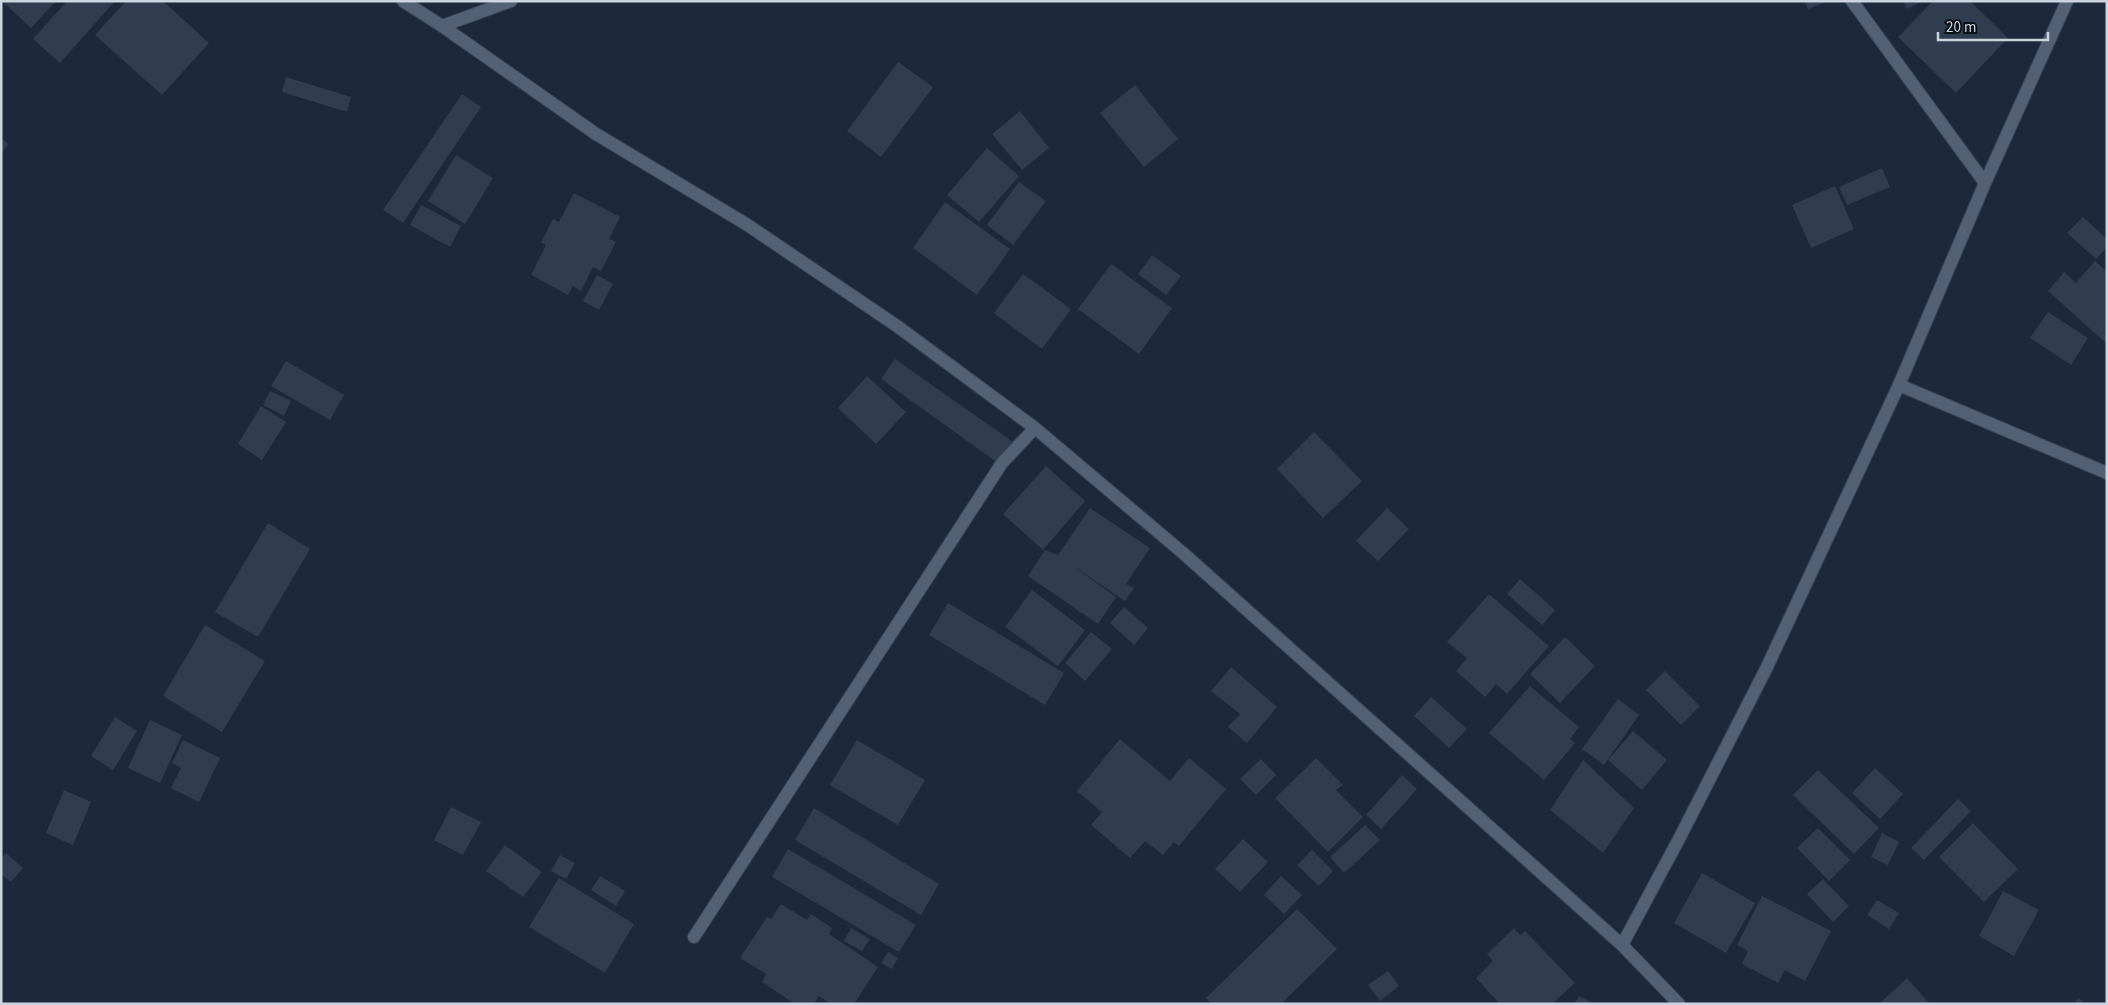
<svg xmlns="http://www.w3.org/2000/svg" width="2108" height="1005" viewBox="0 0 2108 1005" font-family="'Source Sans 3',sans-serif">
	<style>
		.building { fill: #303d51 }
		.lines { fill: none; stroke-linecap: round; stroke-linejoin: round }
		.minor-casing { stroke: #394453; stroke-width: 14 }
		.minor { stroke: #536177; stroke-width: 12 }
	</style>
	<rect width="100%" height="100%" fill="#1c283b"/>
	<path class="building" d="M2,1H56L31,28Z
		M67,1H115L60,63L33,39Z
		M126,1H163L209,43L162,95L95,35Z
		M1804,1H1823L1824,3L1808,9Z
		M1903,1H1923L1907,9Z
		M1933,1H1970L2008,38L1956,93L1898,37Z
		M898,62L933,87L881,157L847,131Z
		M286,77L351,97L347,112L282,92Z
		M1135,85L1178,139L1144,167L1100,113Z
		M462,94L481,107L403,223L383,210Z
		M1020,111L1049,148L1022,170L992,134Z
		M1,138L9,144L1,153Z
		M987,148L1019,176L979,222L947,195Z
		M456,155L493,178L465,224L428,201Z
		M1882,168L1890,187L1847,205L1839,187Z
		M1019,182L1046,201L1013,245L987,225Z
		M1835,186L1854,229L1811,248L1792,205Z
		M574,193L620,217L609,239L616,242L601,271L593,267L581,291L573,286L568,295L531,275L546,245L541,242L553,219L559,222Z
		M945,202L1010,249L977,295L913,248Z
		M421,205L461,226L450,247L410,225Z
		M2083,217L2107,239V247L2096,259L2067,233Z
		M1152,255L1181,276L1166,295L1138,274Z
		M2095,261L2107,272V344L2048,291L2064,272L2076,283Z
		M1111,264L1172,308L1139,354L1078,309Z
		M1023,274L1071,309L1042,349L994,313Z
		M597,275L613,284L599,310L583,301Z
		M2048,312L2088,338L2071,365L2030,338Z
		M895,359L1013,442L998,463L881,379Z
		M286,361L344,395L330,420L271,386Z
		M867,376L906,412L876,444L838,408Z
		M270,391L291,401L284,416L263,405Z
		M261,406L286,422L262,460L238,444Z
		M1314,432L1362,481L1323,518L1277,469Z
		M1046,466L1085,501L1043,550L1003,514Z
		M1090,508L1150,548L1126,584L1134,588L1125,601L1070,564L1116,597L1098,624L1028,576L1045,550L1058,555Z
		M1387,508L1409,529L1378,561L1356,541Z
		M268,523L310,549L258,637L215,612Z
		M1520,579L1555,610L1542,625L1507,594Z
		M1032,590L1085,630L1058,666L1005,627Z
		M1489,594L1549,646L1507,694L1496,684L1485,697L1456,671L1467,658L1447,642Z
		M948,603L1064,673L1045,705L929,635Z
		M1124,607L1148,628L1134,645L1110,623Z
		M205,625L265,661L222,732L163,696Z
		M1091,632L1112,649L1085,681L1065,663Z
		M1565,637L1595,666L1560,703L1530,674Z
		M1231,667L1277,707L1247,743L1228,727L1240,714L1211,691Z
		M1665,671L1700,706L1681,725L1646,690Z
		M1530,686L1579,727L1570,739L1575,743L1544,780L1489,733Z
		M1431,697L1467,729L1449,748L1414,716Z
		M1618,699L1639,715L1604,765L1582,749Z
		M115,717L137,731L113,770L91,756Z
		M150,720L182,735L160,783L128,768Z
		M1633,731L1667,760L1642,790L1608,760Z
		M1120,739L1170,781L1189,758L1226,789L1179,846L1174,842L1163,855L1145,841L1130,858L1091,825L1102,812L1077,791Z
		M183,740L220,758L199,802L171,788L181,768L172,763Z
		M857,740L925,780L898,825L830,785Z
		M1316,758L1343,785L1336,790L1363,817L1328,852L1275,798Z
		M1261,759L1276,775L1256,795L1240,779Z
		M1583,760L1634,808L1603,853L1550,810Z
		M1875,768L1903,794L1880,819L1852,793Z
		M1818,770L1879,828L1854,854L1793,795Z
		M1402,775L1417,789L1381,829L1366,815Z
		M64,790L91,802L73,845L46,833Z
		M1958,799L1971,811L1924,860L1911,848Z
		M451,807L481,822L463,855L434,840Z
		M814,808L939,884L921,915L795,840Z
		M1973,823L2018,869L1984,902L1939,857Z
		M1365,825L1380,840L1344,873L1330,857Z
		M1818,828L1850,860L1829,881L1797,848Z
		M1882,833L1899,842L1888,865L1871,857Z
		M1243,839L1268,862L1240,892L1215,869Z
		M505,845L542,872L523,897L486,871Z
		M788,849L916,925L899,952L772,877Z
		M1312,850L1333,871L1319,886L1297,865Z
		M6,853L23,868L11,882L1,874V859Z
		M560,855L575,863L566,879L551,871Z
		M1702,873L1755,903L1726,953L1674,923Z
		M600,876L625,891L616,906L591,890Z
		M1281,876L1302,895L1284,914L1264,895Z
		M559,878L634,924L605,973L529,927Z
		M1823,879L1849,906L1833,922L1807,894Z
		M2003,891L2039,910L2014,956L1979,936Z
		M1762,896L1831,931L1805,981L1785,970L1778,983L1742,964L1748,951L1737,945Z
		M1877,900L1899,913L1889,929L1867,915Z
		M781,904L807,920L811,914L832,928L829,934L878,967L854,1004H831L819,996L814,1004H795L762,982L766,974L740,958L767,917L771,919Z
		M1297,909L1337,949L1281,1004H1212L1206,998Z
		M851,928L870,939L862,951L844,941Z
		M1514,928L1520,935L1525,931L1575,983L1552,1004H1500L1476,978L1493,961L1487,954Z
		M888,952L898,958L892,969L881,963Z
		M1388,971L1399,986L1380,1001L1368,985Z
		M1907,978L1930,1004H1879Z
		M1579,996L1594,1004H1574Z
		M2079,998L2085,1004H2073Z"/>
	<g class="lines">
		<g class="minor-casing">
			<path id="minor" d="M403,1L442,26L596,134L746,224L897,326L1035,428L1183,553L1622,945
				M1852,1L1985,183
				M442,26L511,1
				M1899,385L2107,473
				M694,937L1002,463L1035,428
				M1679,1004L1622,945L1679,839L1766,669L1899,385L1985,183L2067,1"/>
		</g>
		<use href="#minor" class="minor"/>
	</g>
	<rect width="2108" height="1005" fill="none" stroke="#ccd4e0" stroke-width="5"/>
	<path d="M1938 32v8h110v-8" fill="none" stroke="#ccd4e0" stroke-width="2.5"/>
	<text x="1946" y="32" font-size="15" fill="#ccd4e0" stroke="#0b1119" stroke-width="4" paint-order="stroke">20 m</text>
</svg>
